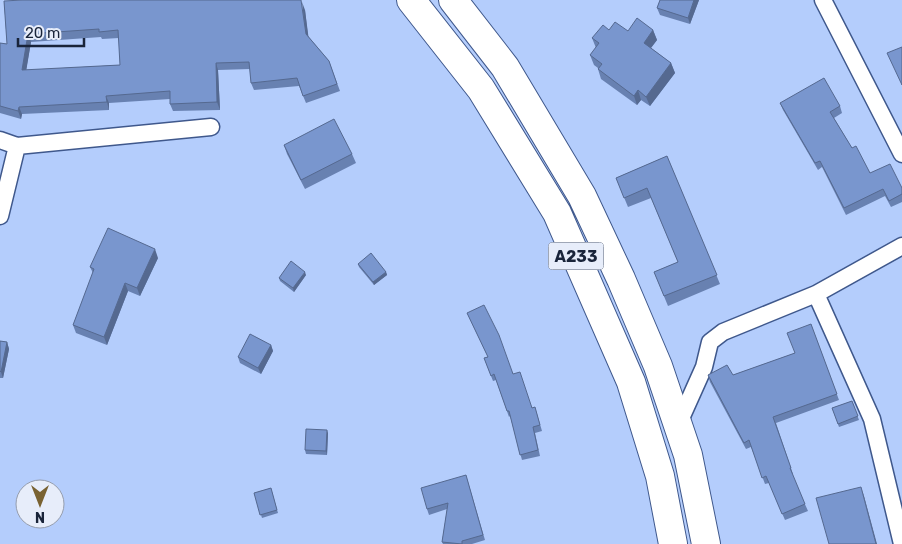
<svg xmlns="http://www.w3.org/2000/svg" width="902" height="544" viewBox="0 0 902 544" font-family="Rubik,sans-serif">
	<style>
		.lines { fill: none; stroke-linecap: round; stroke-linejoin: round }
		.minor-casing { stroke: #3f588c; stroke-width: 19 }
		.trunk-casing { stroke: #3f588c; stroke-width: 30 }
		.minor { stroke: #fff; stroke-width: 16 }
		.trunk { stroke: #fff; stroke-width: 28 }
		.wall { fill: #6881b1; fill-rule: evenodd }
		.shaded-wall { fill: #556990 }
		.building { fill: #7996ce; stroke: #556990; fill-rule: evenodd }
		.labels { text-anchor: middle; dominant-baseline: central; stroke-width: 4; stroke-linejoin: round; paint-order: stroke }
		.shield { fill: #e7edfa; stroke: #576074; stroke-width: 1 }
		.shield-label { font-size: 16px; font-weight: bold; fill: #19243a }
	</style>
	<rect width="100%" height="100%" fill="#b4cdfc"/>
	<g class="lines">
		<g class="minor-casing">
			<path id="minor" d="M823,0L902,154
				M0,140L17,146L211,127
				M0,216L17,146
				M816,294L872,419L902,544
				M678,425L704,367L710,342L723,332L816,294L902,246"/>
		</g>
		<g class="trunk-casing">
			<path id="trunk" d="M411,0L481,89L557,213L631,382L660,476L673,544
				M453,0L505,67L582,196L621,279L658,366L688,455L706,544"/>
		</g>
		<use href="#minor" class="minor"/>
		<use href="#trunk" class="trunk"/>
	</g>
	<path class="wall" d="M660,0H699L690,24L660,15L657,8Z
		M4,1L305,10L308,36L329,61L340,91L306,103L299,86L254,90L251,83L250,69L218,70L220,110L173,111L170,104V99L109,103V110L22,114L21,119L0,113V43L7,44ZM101,37L102,39L119,38L120,65L26,70L31,42Z
		M609,30L628,31L653,30L657,40L651,48L671,63L675,73L650,106L641,100L637,105L601,79L598,69V68L594,65L590,55L596,48L592,38Z
		M780,103L840,106L842,113L834,118L852,148L870,173L902,188V202L891,207L885,196L846,215L822,167L818,170L783,110Z
		M284,145L352,154L356,163L305,189L287,154Z
		M667,156L720,284L668,306L654,272L678,262L651,198L628,207L616,178Z
		M158,258L140,296L128,291L107,345L76,333L73,325L93,273L90,267Z
		M358,264L386,272L387,275L374,285L359,267Z
		M306,275L294,292L280,281L279,278Z
		M467,313L513,374L532,408L535,407L542,431L535,433L540,456L522,460L510,416L509,417L496,380L493,381L484,358L488,357Z
		M811,324L839,400L776,423L793,474L792,475L808,511L785,520L769,483L765,484L751,447L746,449L710,382L708,375H733L795,353Z
		M0,341L7,342L9,349L3,378H0Z
		M271,345L273,351L261,374L240,363L238,357Z
		M852,401L859,420L839,427L832,408Z
		M328,433L327,455L306,454L305,450Z
		M466,475L485,540L472,544H443L442,542L447,509L429,515L427,509Z
		M271,488L278,513L262,518L254,493Z"/>
	<path class="shaded-wall" d="M694,0H699L690,24L688,18Z
		M302,2L305,10L309,41L306,34Z
		M653,30L657,40L647,53L644,43Z
		M28,34L31,42L25,78L22,70Z
		M216,63L218,70L220,110L217,102Z
		M671,63L675,73L650,106L646,97Z
		M638,90L641,100L637,105L634,96Z
		M106,96L109,103V110L107,102Z
		M19,107L22,114L21,119L18,111Z
		M155,249L158,258L140,296L137,288Z
		M305,272L306,275L294,292L293,288Z
		M386,272L387,275L374,285L373,282Z
		M125,283L128,291L107,345L104,337Z
		M7,342L9,349L3,378L1,372Z
		M271,345L273,351L261,374L258,368Z
		M327,430L328,433L327,455L326,451Z
		M861,487L864,496L877,544H876Z"/>
	<path class="building" d="M22,0H301L306,34L329,61L337,84L303,96L297,78L251,83L249,62L216,63L217,102L170,104V91L106,96L107,102L19,107L18,111L0,106V43L7,44L4,1ZM99,29V32L118,30L120,65L22,70L28,34Z
		M660,0H694L688,18L657,8Z
		M637,18L653,30L644,43L671,63L646,97L638,90L634,96L598,69L602,64L590,55L599,43L592,38L603,25L609,30L615,22L628,31Z
		M902,47V85L887,53Z
		M824,78L840,106L830,112L852,148L856,146L870,173L890,164L902,188V194L889,201L883,189L844,208L820,161L815,163L780,103Z
		M334,119L352,154L301,180L284,145Z
		M667,156L717,275L664,296L654,272L678,262L647,188L624,198L616,178Z
		M108,228L155,249L137,288L125,283L104,337L73,325L94,269L90,267Z
		M371,253L386,272L373,282L358,264Z
		M291,261L305,272L293,288L279,278Z
		M484,305L499,335L513,374L520,372L532,408L535,407L540,425L533,427L538,450L520,455L509,411H507L494,374L491,376L484,358L488,357L467,313Z
		M811,324L837,394L773,417L791,468H790L805,504L782,514L766,476L762,478L749,440L744,443L708,375L727,365L733,375L795,353L787,333Z
		M250,334L271,345L258,368L238,357Z
		M0,341L7,342L1,372L0,371Z
		M852,401L858,416L838,424L832,408Z
		M306,429L327,430L326,451L305,450Z
		M466,475L483,535L462,541V544L442,542L448,503L427,509L421,488Z
		M861,487L876,544H829L816,498Z
		M271,488L277,510L260,515L254,493Z"/>
	<g class="labels">
		<rect class="shield" x="548.5" y="242.5" width="55" height="27" rx="4"/>
		<g class="shield-label">
			<text x="576" y="256">A233</text>
		</g>
	</g>
	<g transform="translate(40 504) rotate(180)"><circle r="24" fill="#e7edfa" stroke="#959dad"/>
	<path d="M0-4L9 19L0 12L-9 19Z" fill="#796232"/>
	<text y="-8" font-size="14" font-weight="bold" text-anchor="middle" fill="#19243a">N</text>
	</g>
	<path d="M18 38v8h66v-8" fill="none" stroke="#19243a" stroke-width="2.5"/>
	<text x="25" y="38" font-size="15" fill="#19243a" stroke="#e7edfa" stroke-width="4" paint-order="stroke">20 m</text>
</svg>
